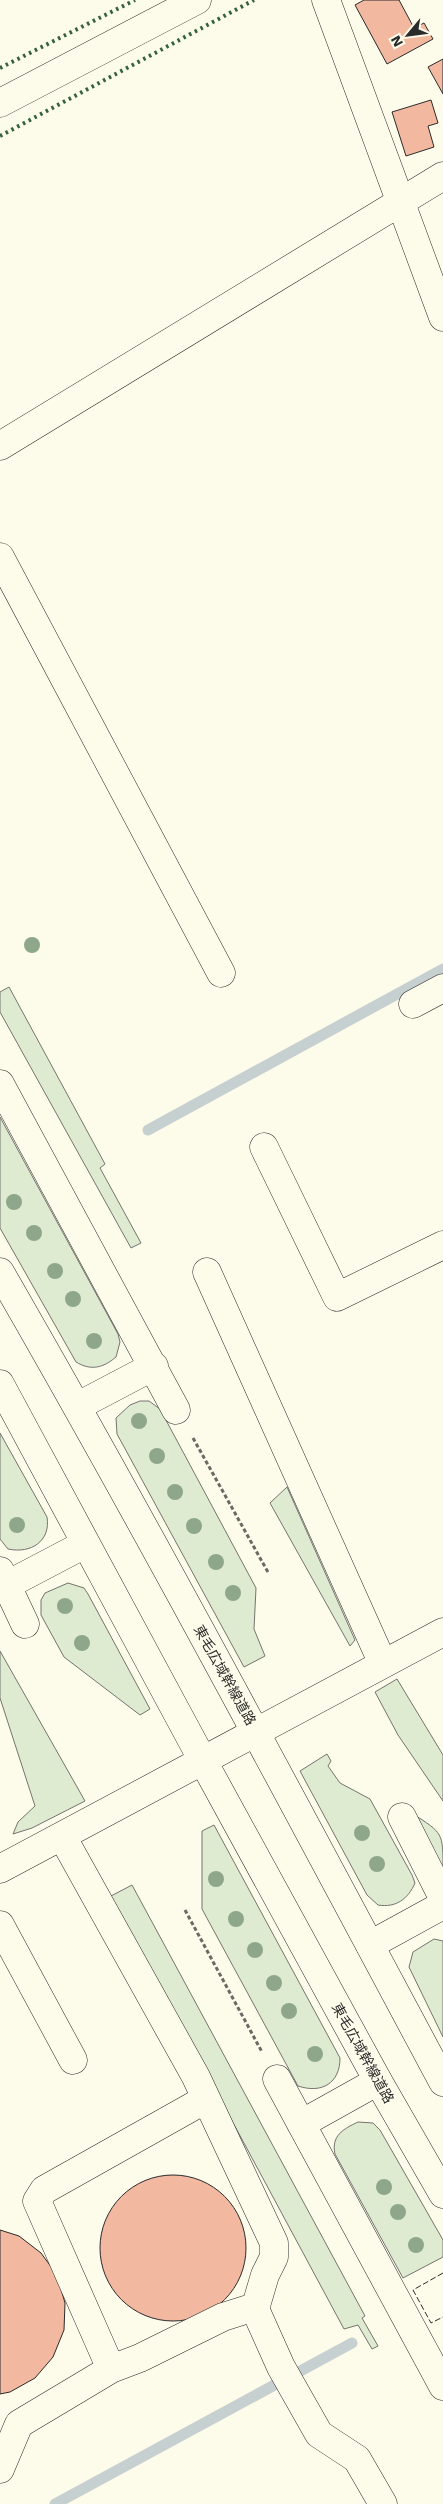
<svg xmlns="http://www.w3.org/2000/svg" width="443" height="2504" viewBox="0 0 443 2504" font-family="'Work Sans','Noto Sans JP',sans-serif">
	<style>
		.green { fill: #deebd1; stroke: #74746e }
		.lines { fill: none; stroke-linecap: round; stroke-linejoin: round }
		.stream { stroke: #c7d0d0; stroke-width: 11 }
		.building { fill: #f2b8a0; stroke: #2b2b2b }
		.minor-casing { stroke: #2b2b2b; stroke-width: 29 }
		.highway-casing { stroke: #2b2b2b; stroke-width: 29 }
		.path { stroke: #6a6964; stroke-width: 3; stroke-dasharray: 4 2.5; stroke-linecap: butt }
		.minor { stroke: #fdfbea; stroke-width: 28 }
		.highway { stroke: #fdfbea; stroke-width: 28 }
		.hedge { stroke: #34623c; stroke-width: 4; stroke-dasharray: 2.5 4; stroke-linecap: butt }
		.fence { stroke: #2b2b2b; stroke-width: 1; stroke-dasharray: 6 2.5; stroke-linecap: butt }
		.tree { fill: #8ea78a }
		.labels { text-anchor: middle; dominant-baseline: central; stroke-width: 4; stroke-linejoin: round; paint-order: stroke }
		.street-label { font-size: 14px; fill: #2b2b2b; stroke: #fdfbea }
	</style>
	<rect width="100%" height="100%" fill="#fdfbea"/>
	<path class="green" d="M9,987L105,1164L100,1168L141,1243L131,1248L0,1012V992Z
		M0,1117L118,1334L120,1342L116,1357C103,1368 91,1371 76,1362L0,1228Z
		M140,1401H149L160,1409L256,1588L254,1629L265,1656L244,1667L117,1434L116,1418L130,1405Z
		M0,1433L47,1517C51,1541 31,1554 8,1549L0,1539Z
		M287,1487L355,1640L350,1646L270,1503Z
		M68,1583L84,1588L88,1594L150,1709L140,1715L64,1657L41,1615V1600L45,1593Z
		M0,1651L85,1801L32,1828L13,1834L18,1822L35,1806L0,1698Z
		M397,1679L443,1755V1801L398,1735L375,1692Z
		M327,1754L331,1761L328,1766L340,1783L370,1799L412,1875L415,1883C408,1899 396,1908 378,1905L367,1895L300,1771Z
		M413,1814C443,1833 443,1833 443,1869Z
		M214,1825L340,2058C340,2083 322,2094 298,2086L202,1909V1831Z
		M132,1885L365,2316L362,2318L378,2346L372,2349L358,2325L344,2329L111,1896Z
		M434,1939L443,1941V2037L409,1967L413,1952Z
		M358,2122L373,2123L380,2130L443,2240V2257L403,2278L335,2154C331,2136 343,2129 358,2122Z"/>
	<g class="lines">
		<path class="stream" d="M148,1130L443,969
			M55,2504L352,2343"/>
	</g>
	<path class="building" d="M364,0H399L414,28L424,23L433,39L387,64L355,5Z
		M443,59V94L428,67Z
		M431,100L438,123L428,126L434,147L406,156L392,112Z
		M100 2248a73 73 0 1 1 146 0a73 73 0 1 1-146 0Z
		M0,2230L19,2236L41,2253L57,2275L65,2303L64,2330L53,2357L35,2378L10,2392L0,2394Z"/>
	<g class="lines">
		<g class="minor-casing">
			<path id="minor" d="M326,0L443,317
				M0,103L197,0
				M0,446L443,176
				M0,557L221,973
				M413,1004L443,988
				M0,1084L176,1410
				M264,1147L337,1297L443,1245
				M207,1272L383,1664
				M78,1406L154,1366
				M0,1571L25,1624
				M7,1585L85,1544
				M402,1817L443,1898
				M62,1836L196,2077L274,2243V2257L265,2275L255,2309L281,2367L319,2434L357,2459L383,2504
				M0,1869L443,1632
				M0,1925L73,2060
				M370,1945L443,1905
				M277,2079L443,2386
				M301,2124L378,2081
				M111,2369L37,2201L44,2190L206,2099
				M0,2469L19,2424L111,2369L140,2358L223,2317L245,2310L255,2309"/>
		</g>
		<g class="highway-casing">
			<path id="highway" d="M0,1272C154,1539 298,1811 443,2082
				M0,1384L203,1761L378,2081L443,2194"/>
		</g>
		<path class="path" d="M193,1438L269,1574
			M185,1910L262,2052"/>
		<use href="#minor" class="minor"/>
		<use href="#highway" class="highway"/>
		<path class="hedge" d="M0,68L135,0
			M0,136L254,0"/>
		<path class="fence" d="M443,2273L413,2290L431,2323L443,2317"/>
	</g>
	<g class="tree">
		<circle cx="32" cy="945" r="8"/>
		<circle cx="14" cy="1202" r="8"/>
		<circle cx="34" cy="1233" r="8"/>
		<circle cx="55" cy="1271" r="8"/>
		<circle cx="73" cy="1299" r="8"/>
		<circle cx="94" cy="1341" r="8"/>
		<circle cx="139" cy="1421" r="8"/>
		<circle cx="157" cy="1456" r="8"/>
		<circle cx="175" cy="1492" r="8"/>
		<circle cx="17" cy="1525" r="8"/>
		<circle cx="194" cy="1526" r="8"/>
		<circle cx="216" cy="1562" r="8"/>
		<circle cx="233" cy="1593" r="8"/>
		<circle cx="65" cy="1606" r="8"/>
		<circle cx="82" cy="1643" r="8"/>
		<circle cx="362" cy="1833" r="8"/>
		<circle cx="377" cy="1864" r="8"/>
		<circle cx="216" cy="1879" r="8"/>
		<circle cx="236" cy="1919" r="8"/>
		<circle cx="255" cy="1950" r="8"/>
		<circle cx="274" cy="1983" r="8"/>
		<circle cx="289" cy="2011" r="8"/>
		<circle cx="315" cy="2054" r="8"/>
		<circle cx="384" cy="2187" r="8"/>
		<circle cx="398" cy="2212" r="8"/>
		<circle cx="416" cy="2245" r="8"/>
	</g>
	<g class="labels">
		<g class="street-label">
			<text transform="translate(225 1675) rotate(61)">東毛広域幹線道路</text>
			<text transform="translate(363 2053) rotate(61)">東毛広域幹線道路</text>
		</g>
	</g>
	<g transform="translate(408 35) rotate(241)" stroke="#fdfbea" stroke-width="4" paint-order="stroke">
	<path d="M0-4L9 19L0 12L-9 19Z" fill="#2b2b2b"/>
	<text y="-8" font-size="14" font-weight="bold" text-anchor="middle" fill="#2b2b2b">N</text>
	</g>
</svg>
